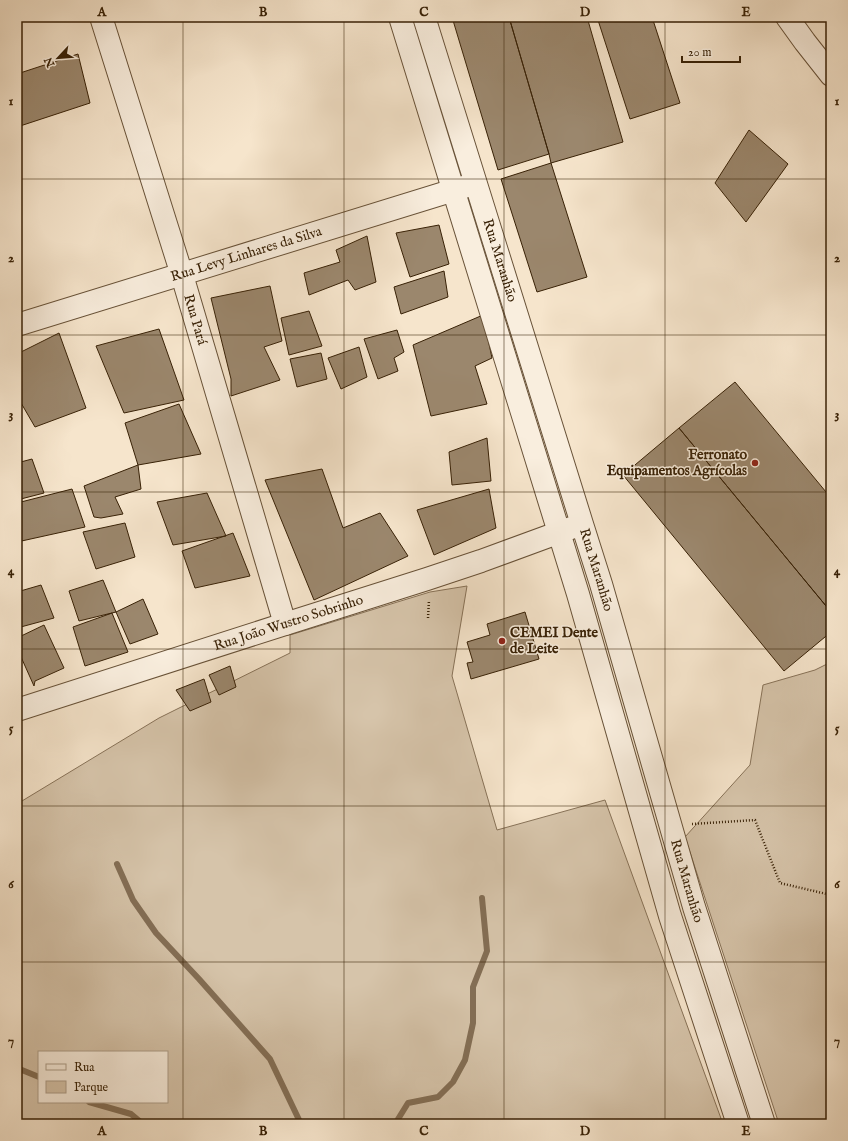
<svg xmlns="http://www.w3.org/2000/svg" width="848" height="1141" viewBox="0 0 848 1141" font-family="'IM FELL English',serif">
	<style>
		.green { fill: #d6c4aa; stroke: #877258; fill-rule: evenodd }
		.lines { fill: none; stroke-linecap: round; stroke-linejoin: round }
		.stream { stroke: #836e55; stroke-width: 6 }
		.building { fill: #9b876d; stroke: #382106 }
		.minor-casing { stroke: #685238; stroke-width: 24 }
		.path { stroke: #382106; stroke-width: 2.5; stroke-dasharray: 1 2; stroke-linecap: butt }
		.minor { stroke: #f9eede; stroke-width: 22 }
		.grid { fill: none; stroke: #382106; stroke-width: 1; stroke-opacity: 0.55 }
		.poi-dot { fill: #8f2418; stroke: #f9eede; stroke-width: 1.5 }
		.labels { text-anchor: middle; dominant-baseline: central; stroke-width: 3; stroke-linejoin: round; paint-order: stroke }
		.street-label { font-size: 14px; fill: #382106; stroke: #f9eede }
		.poi-label { font-size: 14px; font-weight: bold; fill: #382106; stroke: #f9eede; text-anchor: end }
		.neatline { fill: none; stroke: #382106; stroke-width: 1.5 }
		.grid-label { font-size: 13px; text-anchor: middle; font-weight: bold; fill: #382106 }
	</style>
	<rect width="100%" height="100%" fill="#f6e5cc"/>
	<filter id="stains"><feTurbulence type="fractalNoise" baseFrequency=".005" numOctaves="4"/><feColorMatrix values="0 0 0 0 .2 0 0 0 0 .09 0 0 0 0 .02 0 0 0 .5 -.17"/></filter>
	<radialGradient id="worn" r=".72"><stop offset=".6" stop-color="#630" stop-opacity="0"/><stop offset="1" stop-color="#630" stop-opacity=".3"/></radialGradient>
	<path class="green" d="M467,586L452,676L497,830L605,800L723,1124H17V804L159,718L290,653V635L430,592ZM39,1052H167V1102H39Z
		M831,662V1124H779L685,837L750,765L763,685L815,670Z"/>
	<g class="lines">
		<path class="stream" d="M117,864L133,900L156,933L199,979L270,1059L301,1124
			M17,1068L39,1077
			M89,1102L131,1114L143,1124
			M395,1124L408,1103L438,1097L453,1082L465,1060L473,1023V987L487,951L482,898"/>
	</g>
	<path class="building" d="M452,17H509L549,154L498,170Z
		M509,17H587L623,142L551,163L549,154Z
		M597,17H652L680,103L630,119Z
		M78,54L90,103L17,127V74Z
		M749,130L788,164L746,222L715,183Z
		M551,163L587,277L537,292L501,179Z
		M439,225L449,264L410,277L396,233Z
		M367,236L376,282L355,290L348,280L309,295L304,273L340,262L336,250Z
		M444,271L448,297L401,314L394,287Z
		M270,286L282,341L264,347L280,380L231,396V379L211,298Z
		M309,311L322,346L289,355L281,318Z
		M483,315L492,358L475,366L487,404L431,416L413,345Z
		M159,329L184,400L124,413L96,346Z
		M397,330L404,352L394,358L398,371L378,379L364,339Z
		M59,333L86,408L35,427L17,396V354Z
		M359,347L367,377L341,389L328,358Z
		M321,353L327,379L297,387L290,359Z
		M735,382L831,498V612L679,428Z
		M179,404L201,454L138,465L125,423Z
		M679,428L831,612V632L784,671L623,475Z
		M487,438L491,481L452,485L449,452Z
		M32,459L44,493L17,500V463Z
		M138,465L141,489L115,497L123,514L101,518L94,517L84,486Z
		M322,469L343,528L380,513L408,556L314,600L265,480Z
		M72,489L85,527L17,542V503Z
		M489,489L496,528L434,555L417,510Z
		M207,493L226,536L173,545L157,502Z
		M125,523L135,557L96,569L83,532Z
		M233,533L250,576L195,588L182,551Z
		M103,580L116,612L79,621L69,591Z
		M41,585L54,618L17,628V592Z
		M143,599L158,634L130,644L116,612Z
		M525,612L539,659L471,679L467,663L473,662L467,642L490,635L487,624Z
		M112,613L128,652L85,666L73,627Z
		M44,625L64,668L35,681L34,686L17,648V638Z
		M230,666L236,687L219,695L209,675Z
		M204,679L211,702L190,711L176,690Z"/>
	<g class="lines">
		<g class="minor-casing">
			<g id="minor">
				<path id="s1" d="M101,17L182,275L285,624"/>
				<path d="M400,17L578,594L670,916L738,1124"/>
				<path id="s2" d="M424,17L582,524L601,584L694,907L764,1124"/>
				<path d="M787,17L805,42L831,75"/>
				<path id="s3" d="M17,325L467,186"/>
				<path id="s4" d="M17,710L285,624L427,579L481,561L571,528"/>
			</g>
		</g>
		<path class="path" d="M428,618L429,600
			M692,824L755,820L780,883L831,895"/>
		<use href="#minor" class="minor"/>
	</g>
	<path class="grid" d="M183,17V1124M344,17V1124M504,17V1124M665,17V1124M17,179H831M17,335H831M17,492H831M17,649H831M17,806H831M17,962H831"/>
	<g class="poi-dot">
		<circle cx="755" cy="463" r="4"/>
		<circle cx="502" cy="641" r="4"/>
	</g>
	<g class="labels">
		<g class="street-label">
			<text stroke="none"><textPath href="#s3" startOffset="240">Rua Levy Linhares da Silva</textPath></text>
			<text stroke="none"><textPath href="#s2" startOffset="255">Rua Maranhão</textPath></text>
			<text stroke="none"><textPath href="#s1" startOffset="317">Rua Pará</textPath></text>
			<text stroke="none"><textPath href="#s2" startOffset="579">Rua Maranhão</textPath></text>
			<text stroke="none"><textPath href="#s4" startOffset="285">Rua João Wustro Sobrinho</textPath></text>
			<text stroke="none"><textPath href="#s2" startOffset="903">Rua Maranhão</textPath></text>
		</g>
		<g class="poi-label">
			<text x="747" y="455">Ferronato<tspan x="747" dy="16">Equipamentos Agrícolas</tspan></text>
			<text x="510" y="633" text-anchor="start">CEMEI Dente<tspan x="510" dy="16">de Leite</tspan></text>
		</g>
	</g>
	<rect width="848" height="1141" fill="none" stroke="#f6e5cc" stroke-width="44"/>
	<rect x="38" y="1051" width="130" height="52" fill="#f9eede" stroke="#ac9c88"/>
	<rect x="46" y="1064" width="20" height="6" fill="#f9eede" stroke="#ac9c88"/>
	<text x="74" y="1071" font-size="12" fill="#382106">Rua</text>
	<rect x="46" y="1081" width="20" height="12" fill="#d6c4aa" stroke="#ac9c88"/>
	<text x="74" y="1091" font-size="12" fill="#382106">Parque</text>
	<g transform="translate(58 58) rotate(244)" stroke="#f9eede" stroke-width="3" paint-order="stroke">
	<path d="M0-3L7 15L0 10L-7 15Z" fill="#382106"/>
	<text y="-6" font-size="11" font-weight="bold" text-anchor="middle" fill="#382106">N</text>
	</g>
	<path d="M682 56v6h58v-6" fill="none" stroke="#382106" stroke-width="2"/>
	<text x="688" y="56" font-size="12" fill="#382106" stroke="#f9eede" stroke-width="3" paint-order="stroke">20 m</text>
	<rect x="22" y="22" width="804" height="1097" class="neatline"/>
	<g class="grid-label">
		<text x="102" y="16">A</text>
		<text x="263" y="16">B</text>
		<text x="424" y="16">C</text>
		<text x="585" y="16">D</text>
		<text x="746" y="16">E</text>
		<text x="11" y="105">1</text>
		<text x="837" y="105">1</text>
		<text x="11" y="262">2</text>
		<text x="837" y="262">2</text>
		<text x="11" y="418">3</text>
		<text x="837" y="418">3</text>
		<text x="11" y="575">4</text>
		<text x="837" y="575">4</text>
		<text x="11" y="732">5</text>
		<text x="837" y="732">5</text>
		<text x="11" y="888">6</text>
		<text x="837" y="888">6</text>
		<text x="11" y="1045">7</text>
		<text x="837" y="1045">7</text>
		<text x="102" y="1135">A</text>
		<text x="263" y="1135">B</text>
		<text x="424" y="1135">C</text>
		<text x="585" y="1135">D</text>
		<text x="746" y="1135">E</text>
	</g>
	<rect width="100%" height="100%" filter="url(#stains)"/>
	<rect width="100%" height="100%" fill="url(#worn)"/>
</svg>
